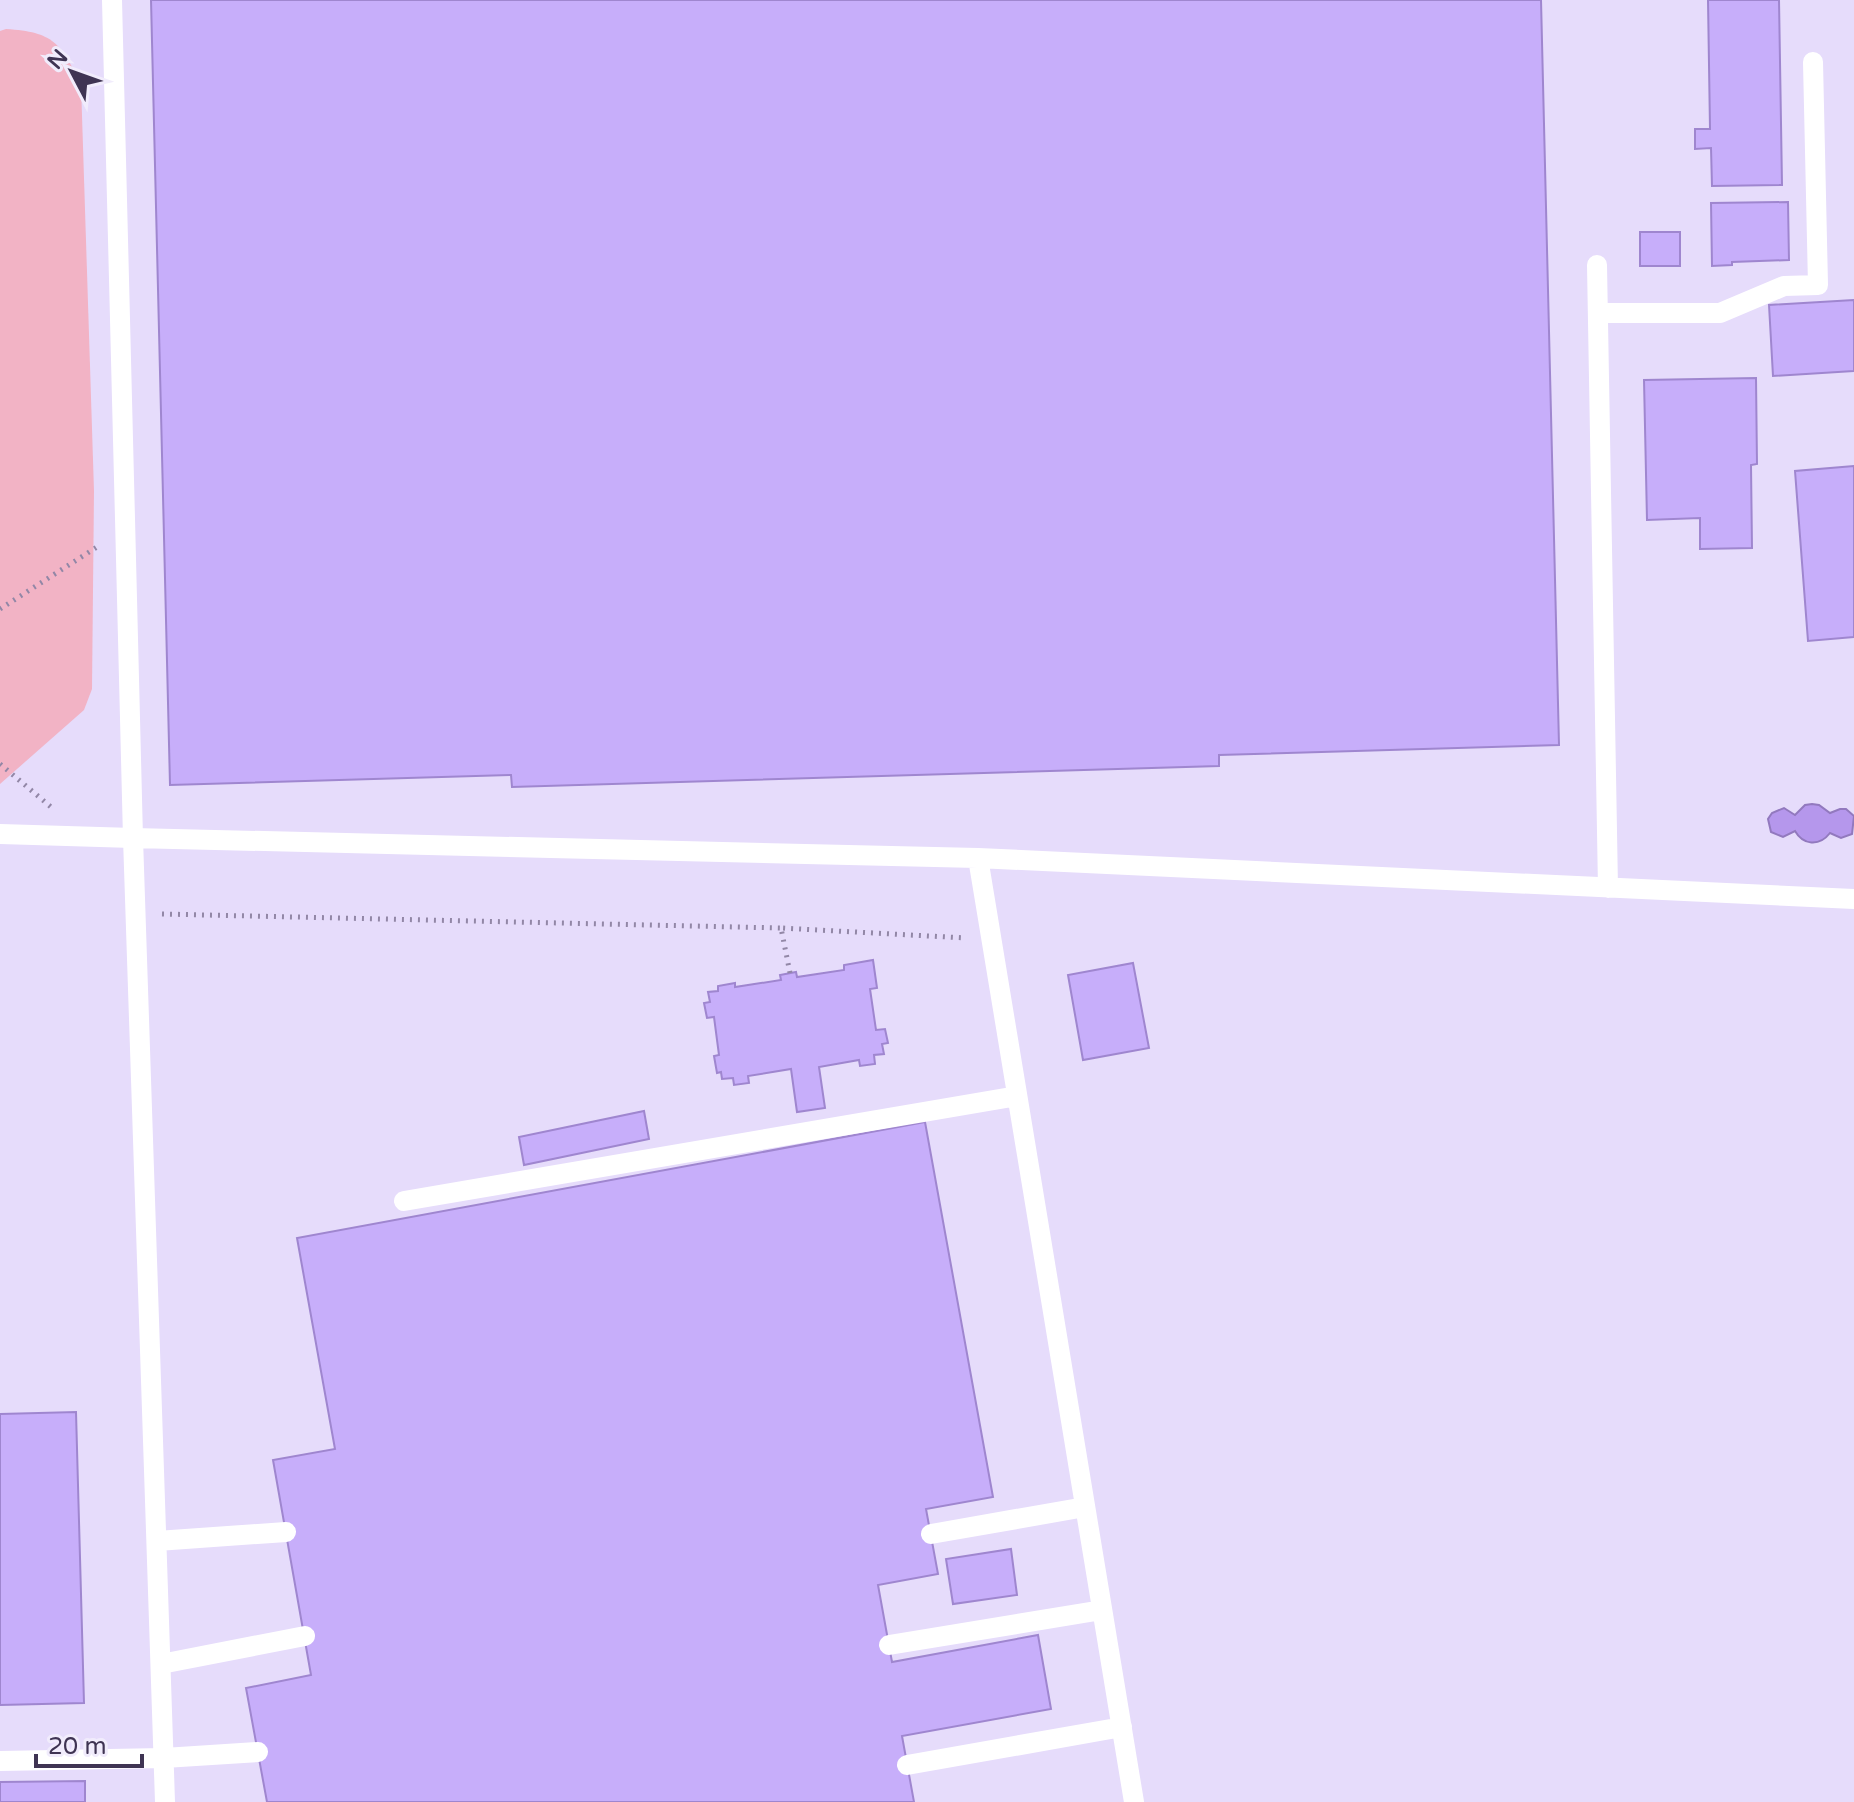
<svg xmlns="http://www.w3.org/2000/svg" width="1854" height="1802" viewBox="0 0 1854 1802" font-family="'Varela Round',sans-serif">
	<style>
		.green { fill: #f2b3c5 }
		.water { fill: #b597ec; stroke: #9279be; stroke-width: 2 }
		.building { fill: #c7aefa; stroke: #9f86cf; stroke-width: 2 }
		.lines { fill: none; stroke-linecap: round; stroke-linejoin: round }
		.path { stroke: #9287a6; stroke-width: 5; stroke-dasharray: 2 6; stroke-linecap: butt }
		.service { stroke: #fff; stroke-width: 20 }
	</style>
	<rect width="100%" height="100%" fill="#e6dcfb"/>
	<path class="green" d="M6,29C54,32 60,43 81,84L94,491L92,689L84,710L0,784V31Z"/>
	<path class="water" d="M1812,804L1819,805L1830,813L1840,809H1846L1854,816L1852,834L1841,838L1830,833C1819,847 1803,845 1795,831L1783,837L1771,832L1768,819L1772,813L1784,808L1795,815L1805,805Z"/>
	<path class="building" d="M151,0H1541L1559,745L1219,755V766L512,787L511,775L170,785Z
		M1708,0H1779L1782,185L1712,186L1711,148L1695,149V129H1710Z
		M1788,202L1789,260L1732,262V265L1712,266L1711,203Z
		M1640,232H1680V266H1640Z
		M1854,300V371L1773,376L1769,305Z
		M1756,378L1757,464L1751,465L1752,548L1700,549V518L1647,520L1644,380Z
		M1854,466V637L1808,641L1795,471Z
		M873,960L877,988L870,989L876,1030L885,1029L888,1043L882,1044L884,1054L874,1055L875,1064L860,1066L859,1060L819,1067L825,1108L797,1112L791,1069L748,1076L749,1083L734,1085L733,1078L722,1079L721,1072L717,1073L714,1056L719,1055L714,1017L707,1018L704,1003L710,1002L708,992L718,991V986L735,983V987L781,980L780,975L796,972L797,977L844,970V965Z
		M1133,963L1149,1048L1083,1060L1068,975Z
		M644,1111L649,1139L524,1165L519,1137Z
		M925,1122L993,1497L926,1509L938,1574L878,1585L892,1662L1038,1635L1051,1709L902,1736L914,1802H267L246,1688L311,1675L273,1460L335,1449L297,1238Z
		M76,1412L84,1703L0,1705V1414Z
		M1011,1549L1017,1595L953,1604L946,1559Z
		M85,1781V1802H0V1782Z"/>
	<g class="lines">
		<path class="path" d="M0,609L97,547
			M0,764L51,807
			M162,914L781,928
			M790,973L781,928L966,938"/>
		<path class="service" d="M1597,265L1608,888
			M1598,313H1720L1784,286L1818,285L1813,62
			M0,834L133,838L112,0
			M978,858L1134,1802
			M404,1201L1017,1096
			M931,1534L1085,1507
			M157,1541L286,1532
			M889,1645L1102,1610
			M161,1664L305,1636
			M0,1761L164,1758L258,1752
			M907,1765L1122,1727
			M165,1802L133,838L978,858L1854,899"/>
	</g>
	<g transform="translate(72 72) rotate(311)" stroke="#f1ecfc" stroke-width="6" paint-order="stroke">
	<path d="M0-6L14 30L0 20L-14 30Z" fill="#3f3453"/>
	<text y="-12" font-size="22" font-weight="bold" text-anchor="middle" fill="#3f3453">N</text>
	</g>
	<path d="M36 1754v12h106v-12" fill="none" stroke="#3f3453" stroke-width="4"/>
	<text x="48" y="1754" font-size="24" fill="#3f3453" stroke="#f1ecfc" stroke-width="6" paint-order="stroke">20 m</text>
</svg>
